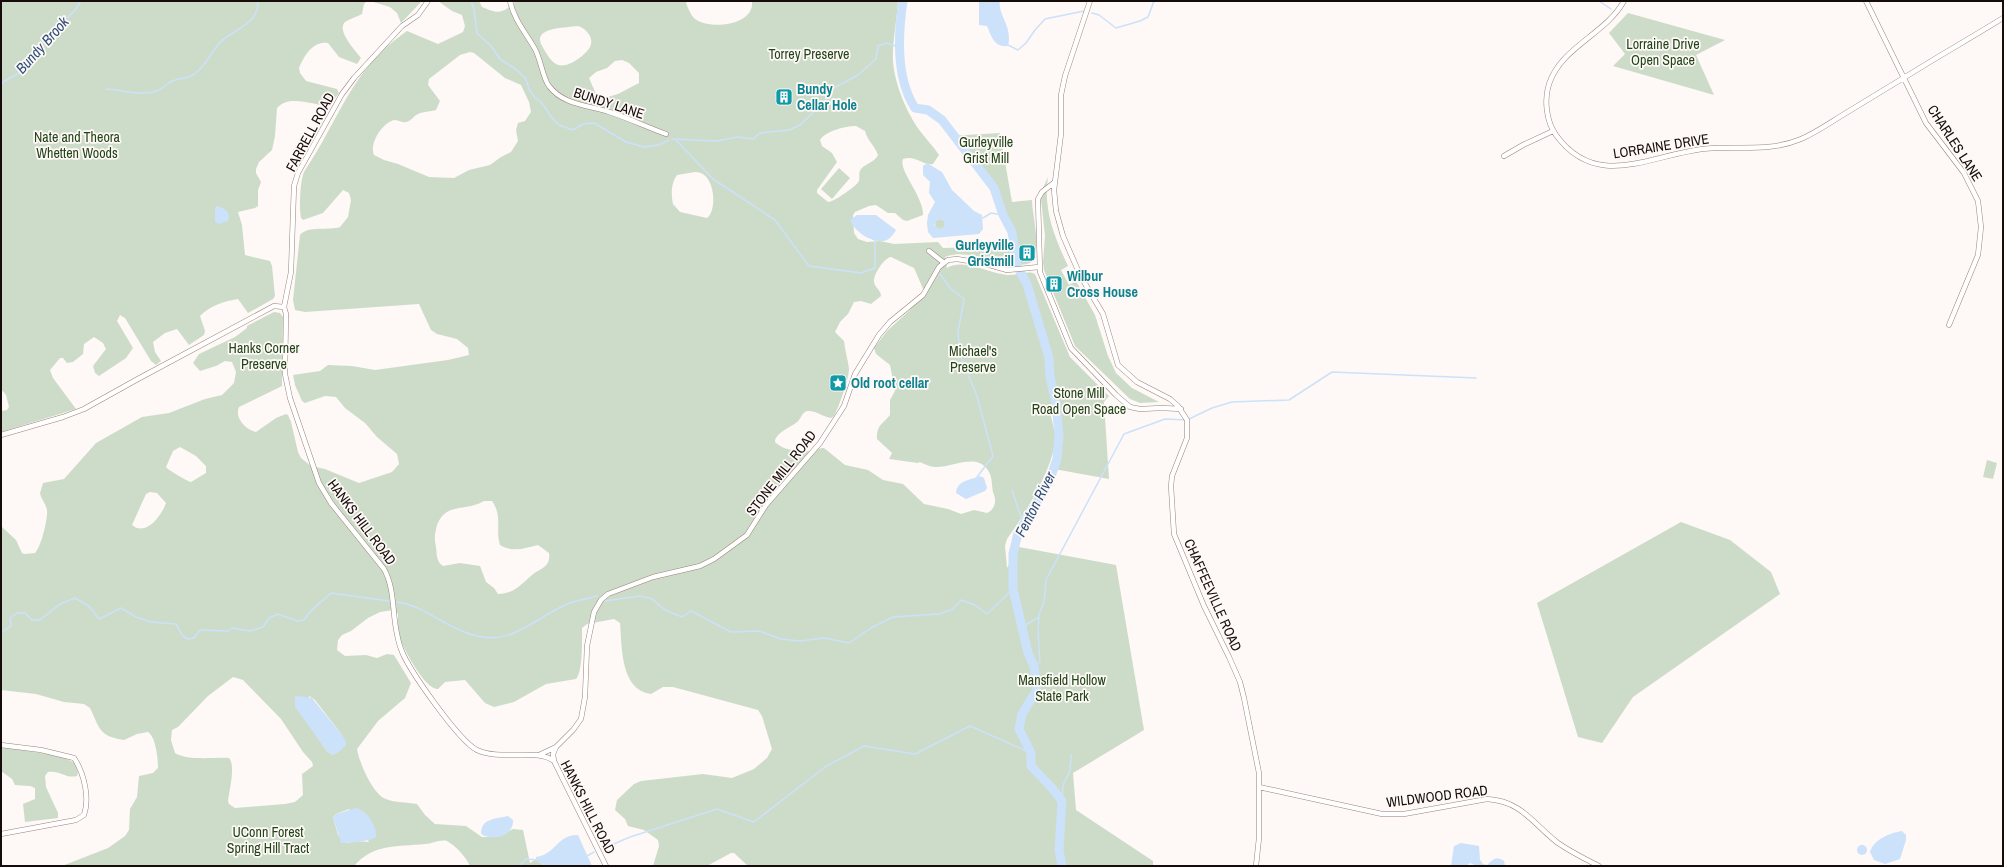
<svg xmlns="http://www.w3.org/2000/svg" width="2004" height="867" viewBox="0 0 2004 867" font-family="'Archivo Narrow',sans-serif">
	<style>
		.green { fill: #cddcc9; fill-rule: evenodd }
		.water { fill: #cce1fa; fill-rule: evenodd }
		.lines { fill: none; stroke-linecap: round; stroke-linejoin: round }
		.stream { stroke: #cce1fa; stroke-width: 1.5 }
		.river { stroke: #cce1fa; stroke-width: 9 }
		.minor-casing { stroke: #9b8278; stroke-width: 5.5 }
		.minor { stroke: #fff; stroke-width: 4.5 }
		.labels { text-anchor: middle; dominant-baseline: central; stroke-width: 3.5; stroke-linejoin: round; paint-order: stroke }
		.park-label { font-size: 14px; fill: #204317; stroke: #fef8f6 }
		.culture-label { font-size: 14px; font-weight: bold; fill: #0d838f; stroke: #fef8f6; text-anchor: start }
		.street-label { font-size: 14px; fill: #160d0a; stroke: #fef8f6 }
		.water-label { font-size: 15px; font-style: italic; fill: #2d507a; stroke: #fef8f6 }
	</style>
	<rect width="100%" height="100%" fill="#fef8f6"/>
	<path class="green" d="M1,1H367L364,4L362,14C357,17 349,19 345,22C336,31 356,51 361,58L357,64L339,57L328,43C313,40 304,56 299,68L300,73L306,81L337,89L339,93L329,106C313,105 289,94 277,108L275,136L272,150L259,162L256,169V173L261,182L258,190V206L255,208L238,212L242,225L245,255L270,261L272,266L275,296L273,299L248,313L238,299C225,301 209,306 200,316L205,331L204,335L189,345L177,329L165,333L153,342L155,352L161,361L156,365L151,361L125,318L120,315L117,321L133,348L126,358L99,376L95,373L93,366L106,349L103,343L94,337L84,344L83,354L73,362L67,363L63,358H60L50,370L53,378L76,409L1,432V411L7,410L9,407L6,395L1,389Z
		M370,1H422L401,23L397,13L390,7Z
		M438,1H479L482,7C500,15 503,13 516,1H686C686,5 691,15 694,18C706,30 755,27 752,1H898C897,21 892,42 893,62C895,85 907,113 920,131C926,139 933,146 939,155L933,164C923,166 916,155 903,159C898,170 924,197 923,215L907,221L903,220L895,213H888L876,205L869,206L855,212L853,215L854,233L858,239L867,242L880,241L894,244L938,242L943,248L1011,246L1010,221L1001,203L973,160L949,136L1000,133L1012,202L1032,200C1032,215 1043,252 1030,263C1001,272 971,246 945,257L947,268C965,258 987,273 1007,275C1016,276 1027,270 1035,274L1070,357L1109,396L1104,402L1109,479L1054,469C1060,446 1057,426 1055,403L1049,405C1050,417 1056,430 1055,442C1052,470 1024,516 1007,539L1005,546L1007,568L1019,547L1116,565L1144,730L1073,773L1076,810L1153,861V866H748L734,853H731L707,866H653L659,846L658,840L644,830L628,826L625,819L615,810L617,800L634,784L641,781L703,774L732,778L754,769L767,758L772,749L762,716L758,710L673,687H663L651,694C620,690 622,646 620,623L614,619L587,624L582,628C582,638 583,672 576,679L546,684L514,702L494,707L485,703L465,680L445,682L438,689C425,690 404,649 400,639C397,631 398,622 398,614L394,610L380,612L368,618L351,631L342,635L338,640L337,650L345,656L366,655L377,658L387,654L394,655L411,683L405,698L378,721L357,749C359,762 373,795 386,799C395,803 407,802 417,804L425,815L435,824L466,826L482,837H497L513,829L523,830L530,863L536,859L544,866H470C466,857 456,846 447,841C440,839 432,844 425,844C398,847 374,843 354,866H62L108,848L125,836L129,830L130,809L137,797L139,776L153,773L158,768C158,759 156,737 148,732L137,734L124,740C98,736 100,728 90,708L84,704L64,702L36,694L1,690V526L16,540L22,553L25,554L35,553C41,547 48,519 47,510C46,504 41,499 40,493L43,483L64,479L96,443L142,417L169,413L205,399L222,395L234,383L236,372L232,362L225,361L216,366L200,371L193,363L199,354L235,337L247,328V326L274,312L280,313L283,317L282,386L239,407C234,418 246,430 256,432L276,418L286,414L288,415L291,422L298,452L301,458L311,466L325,469L359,483L392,472L399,464L397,454L377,437L365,423L345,408L336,397L325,396L305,403L302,401L295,385L293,375L320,371L328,365L352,366L375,370L448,360L469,355L468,348L457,339L437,334L431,330L419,304L305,312L295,310L293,300L300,235C308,225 330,231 340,227L348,217L351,200L349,193L343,190L323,213L303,220L301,218C299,207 300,182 304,172C340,119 350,70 407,31L438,44L463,32L465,26L462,15L452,11ZM577,26C585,27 595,38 590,47C585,56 566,70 556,64C550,61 545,51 541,44C534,27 566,28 577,26ZM470,52L474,53L505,78L521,85L529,102L531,112L525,121L518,123L516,130L518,141L511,152L501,157L490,165L469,170L454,178L429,177L398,164L384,160L374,155C369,144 382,123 394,120C398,120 402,123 406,122C412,121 413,116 418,114C424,111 430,112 436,110L440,101L428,85L429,79L460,55ZM622,60L629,63L639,73V83L618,94L601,99L596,94L589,78L596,72L607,68L615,61ZM856,126L865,131C867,140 875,146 878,155C874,163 866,163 861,169C858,173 860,177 859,181C857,186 832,203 828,202L817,193V190L837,162L832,153L822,146L820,140C826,131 845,126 856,126ZM695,172C715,171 718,210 707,218L680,212L673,204C671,195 671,183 677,175ZM891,257L914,268L924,291L910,310L887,331L874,348L876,354L890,365L895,391L890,400V415C883,424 876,425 877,439L892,453L889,459L918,463L920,462C925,464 930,467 935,467C952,468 978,451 989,472C993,479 991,487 994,495C997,502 994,510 987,513L974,510L961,514L948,509L924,504L903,484L883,480L868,470L845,465L824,448C819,448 816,450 811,451C800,452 784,451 775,442C775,433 791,427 797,422C801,419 802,412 807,411C816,410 823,417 831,418L834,416C839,407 849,378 849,369C848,360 845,351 844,341L835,332L840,322L848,314L854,302L861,301L871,304L881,296C881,290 875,288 874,282C873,275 884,258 891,257ZM180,447L196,456L206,466V473L191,482C187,481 168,470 166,467L173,451ZM150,492L157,493L166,503C162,515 146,537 132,525L146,494ZM484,501H492C503,517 495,528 500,545C513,553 525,548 538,545L549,553C551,568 540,568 531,576C519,586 515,593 498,594L494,588L486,582L480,566L460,563L443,566C436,562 437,554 436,547C434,538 435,533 437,525C446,502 465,512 484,501ZM233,677L243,680L281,719L303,752L312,762L313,766L302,774L303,795L295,802L285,804L235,808L229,804L228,801C229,791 236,766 229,758C214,757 187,761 175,753L171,740L172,730L178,727L208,696ZM309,696L315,700L342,735L333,755L327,751L306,721ZM349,809L369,842L357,841L347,843L338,835L333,817L336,814Z
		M1628,13L1725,40L1696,55L1714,95L1613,66L1625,54L1609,33Z
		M839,168L850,178L832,199L821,189Z
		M1048,177C1043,209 1054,236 1068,266L1061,270L1069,285L1076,281L1095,315L1108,356L1116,373L1132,388L1159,402L1140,403L1130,399L1075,346L1044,270L1043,262L1045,236L1041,199L1043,188Z
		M935 224a5 5 0 1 1 10 0a5 5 0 1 1-10 0Z
		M1987,460L1997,463L1993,479L1983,477Z
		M1681,522L1730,540L1771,572L1780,594L1633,697L1602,743L1578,737L1537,603Z
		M1,747L60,756L75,763L78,773L77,776C66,779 60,770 48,772L45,776L46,787L58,813V818L25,822L23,804L35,799V788L30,786L15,785L12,779L1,771Z"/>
	<path class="water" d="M979,1H1000C997,14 1013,26 1008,46C994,48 991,35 987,26L979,25Z
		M927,163L942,172L952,190L974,211L982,215L983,229L979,234L933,238L928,232L927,223L928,215L935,202L929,193L930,182L923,175V166ZM938,219L944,221V227L940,229L934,225Z
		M217,206C224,208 232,212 228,221L219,224L215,222V208Z
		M857,215H876L896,230C893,235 889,240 884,241C871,243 854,231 850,220Z
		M980,476L984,478L987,488L985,491L966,499L956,493C957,480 971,480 980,476Z
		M298,696L312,698L342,735L346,741V745L339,752L333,755L327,751L295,707V697Z
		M356,808C367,810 377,826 376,837C372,841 348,843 341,843L333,817L336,814Z
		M508,816L513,820C514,837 491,841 481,834C481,818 496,819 508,816Z
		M1902,831L1906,835V840L1900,859L1885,864L1874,860L1870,852C1874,839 1890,833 1902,831Z
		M578,835L592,866H544L536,859V857C557,854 556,835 578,835Z
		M1461,843L1479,846L1480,860L1483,864L1487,865C1493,860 1496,855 1504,861L1505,866H1477L1470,863L1466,866H1451L1454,846Z
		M1857 850a5 5 0 1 1 10 0a5 5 0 1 1-10 0Z"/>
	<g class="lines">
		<path class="stream" d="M471,1L474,9L477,33L491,46L500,59L517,70L526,79L529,89L535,98L541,102L553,119L559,125L573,130L583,124L594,123L626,142L644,147L658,145L669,140
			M1599,1L1611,9
			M1092,13L1099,15L1116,28L1140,21L1148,17L1154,1
			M1008,45L1018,50L1026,43L1035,30L1045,19L1084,11
			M1,85L3,82L19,73L39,47L75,10L81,1
			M106,89C121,90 142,96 157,91C163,89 167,83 172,81C185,76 187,81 199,70C208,62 216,44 224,39C238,28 259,22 258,1
			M672,139L717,141L738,137L753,139L760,133L789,130L800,125L824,102L832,89L858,75L876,59L878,46L887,43L898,47L903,71
			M675,139L713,179L775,220L809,266L861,273L875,268V240
			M983,218L991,213L1003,215
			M940,274L951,289L964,299L958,332L960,355L977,396L993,456L977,477
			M1012,490L1023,523
			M605,601L640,596L652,599L665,610L682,617L691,611L731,632L759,631L781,639L800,641L824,638L849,643L871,628L893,617L939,614L953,609L961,600L975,605L987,614L1013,589
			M397,602C425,606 442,625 467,633C509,649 530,621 565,605C575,600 587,599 597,596
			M1022,627L1039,617
			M1,633L11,626L10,618L17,613H25L32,620H40L60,604L75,598L89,606L99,619L121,608L136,617L151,622L176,624L183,636L188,639L194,638L200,630L228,631L232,628L250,631L263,627L269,618L278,614L297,621L304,620C312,607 321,603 331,593L389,601
			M1034,666L1040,662L1038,632L1039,614L1044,602L1046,580L1124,434L1165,419L1187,420L1212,408L1232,402L1289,400L1332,372L1476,378
			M1062,801L1063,785L1070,771L1071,755
			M602,849L630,837L717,809L754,822L825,767L864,746L915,754L970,726L1031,753
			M587,856L594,852
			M519,866L526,859L538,860"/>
		<path class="river" d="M903,1C898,34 896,79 915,108L928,110L942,120L994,188L1003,215L1012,232L1017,266L1027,284L1049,358L1050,377L1056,403L1059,436L1057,459L1049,482L1018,533L1013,554V589L1028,653L1034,666L1037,690L1022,714L1019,729L1031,753V766L1052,788L1062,801L1059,850L1062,866"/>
		<g class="minor-casing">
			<path id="minor" d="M510,1C514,20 526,33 535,49C541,60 543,79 549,86C563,105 588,105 609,112C628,118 647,127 666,134
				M1090,1L1065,76L1061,95V134L1054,190L1056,211L1063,236L1080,275L1103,314L1118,365L1137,382L1170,399L1178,406L1187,420V438L1172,476L1171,486L1174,534L1204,606L1229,657L1240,682L1244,698L1259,773V838L1256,866
				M1624,1C1606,34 1561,47 1549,84C1544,99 1546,121 1556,135C1596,190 1648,156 1702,149C1736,145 1768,153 1801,139C1815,133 1828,124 1841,116C1866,101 1890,86 1915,71C1944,53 1974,36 2003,18
				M1866,1L1926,123L1964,173L1978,201L1981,227L1978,255L1949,325
				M1504,156L1523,145L1553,131
				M1055,182L1042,192L1038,199L1040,272L1071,348L1116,395L1130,407L1140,409L1162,408L1181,409
				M929,251L943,262
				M284,307L286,314L285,374L290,398L319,483L331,503L384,569C395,589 392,612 397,634C398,639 399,644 401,649C408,669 459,741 477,750C500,761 537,748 554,761L606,866
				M284,307L291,272L294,186L298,173L342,94L354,78L402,26L418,15L428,1
				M1,435L63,417L84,409L136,380L274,306L284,307
				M1,745L41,750L74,758C84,773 90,798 84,815L76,820L1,834
				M539,755L556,747L573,730L581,719L585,697L587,646L594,612L601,600L608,594L653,577L700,566L714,559L747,535L766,505L820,443L844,406L855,374L879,335L890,322L923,295L939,267L948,260L957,259L986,264L1007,270L1039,267
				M554,761L553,754L556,747
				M1259,787L1382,814H1404L1487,799C1522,801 1533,824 1558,843C1571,852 1585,859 1599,866"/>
		</g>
		<use href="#minor" class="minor"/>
	</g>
	<defs>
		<g id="building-square" transform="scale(0.9)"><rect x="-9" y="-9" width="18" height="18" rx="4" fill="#0f9aa8" stroke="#fef8f6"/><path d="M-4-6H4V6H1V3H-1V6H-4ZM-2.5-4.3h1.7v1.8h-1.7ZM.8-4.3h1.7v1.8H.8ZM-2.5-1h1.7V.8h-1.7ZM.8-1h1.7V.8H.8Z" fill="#fff"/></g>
		<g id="sight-square" transform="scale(0.9)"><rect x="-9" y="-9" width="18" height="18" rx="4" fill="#0f9aa8" stroke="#fef8f6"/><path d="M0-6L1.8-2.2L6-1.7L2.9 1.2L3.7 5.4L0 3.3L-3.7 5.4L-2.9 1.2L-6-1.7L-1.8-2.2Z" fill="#fff"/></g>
	</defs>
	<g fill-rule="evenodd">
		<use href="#building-square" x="784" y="97"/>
		<use href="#building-square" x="1027" y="253"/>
		<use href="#building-square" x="1054" y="284"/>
		<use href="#sight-square" x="838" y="383"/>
	</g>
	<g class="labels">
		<g class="park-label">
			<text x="1663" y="44">Lorraine Drive<tspan x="1663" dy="16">Open Space</tspan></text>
			<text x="809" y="54">Torrey Preserve</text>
			<text x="77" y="137">Nate and Theora<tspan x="77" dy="16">Whetten Woods</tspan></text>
			<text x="986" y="142">Gurleyville<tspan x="986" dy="16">Grist Mill</tspan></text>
			<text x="264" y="348">Hanks Corner<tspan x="264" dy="16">Preserve</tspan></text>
			<text x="973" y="351">Michael's<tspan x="973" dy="16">Preserve</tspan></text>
			<text x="1079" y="393">Stone Mill<tspan x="1079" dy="16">Road Open Space</tspan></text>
			<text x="1062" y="680">Mansfield Hollow<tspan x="1062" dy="16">State Park</tspan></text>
			<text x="268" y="832">UConn Forest<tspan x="268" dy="16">Spring Hill Tract</tspan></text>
		</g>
		<g class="culture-label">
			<text x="797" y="89">Bundy<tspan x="797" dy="16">Cellar Hole</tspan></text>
			<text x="1014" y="245" text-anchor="end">Gurleyville<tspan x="1014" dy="16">Gristmill</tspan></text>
			<text x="1067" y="276">Wilbur<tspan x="1067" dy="16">Cross House</tspan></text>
			<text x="851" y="383">Old root cellar</text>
		</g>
		<g class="street-label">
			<text transform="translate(609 103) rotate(18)">BUNDY LANE</text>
			<text transform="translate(310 132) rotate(-62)">FARRELL ROAD</text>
			<text transform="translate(1955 143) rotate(57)">CHARLES LANE</text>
			<text transform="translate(1661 146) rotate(-9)">LORRAINE DRIVE</text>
			<text transform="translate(781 473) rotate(-52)">STONE MILL ROAD</text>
			<text transform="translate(362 522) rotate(53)">HANKS HILL ROAD</text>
			<text transform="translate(1213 595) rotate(66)">CHAFFEEVILLE ROAD</text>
			<text transform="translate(1437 796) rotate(-7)">WILDWOOD ROAD</text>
			<text transform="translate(588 807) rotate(63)">HANKS HILL ROAD</text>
		</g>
		<g class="water-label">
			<text transform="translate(42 45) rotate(-48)">Bundy Brook</text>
			<text transform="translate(1035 504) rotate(-63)">Fenton River</text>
		</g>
	</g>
	<rect width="2004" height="867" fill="none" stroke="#160d0a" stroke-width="4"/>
</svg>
